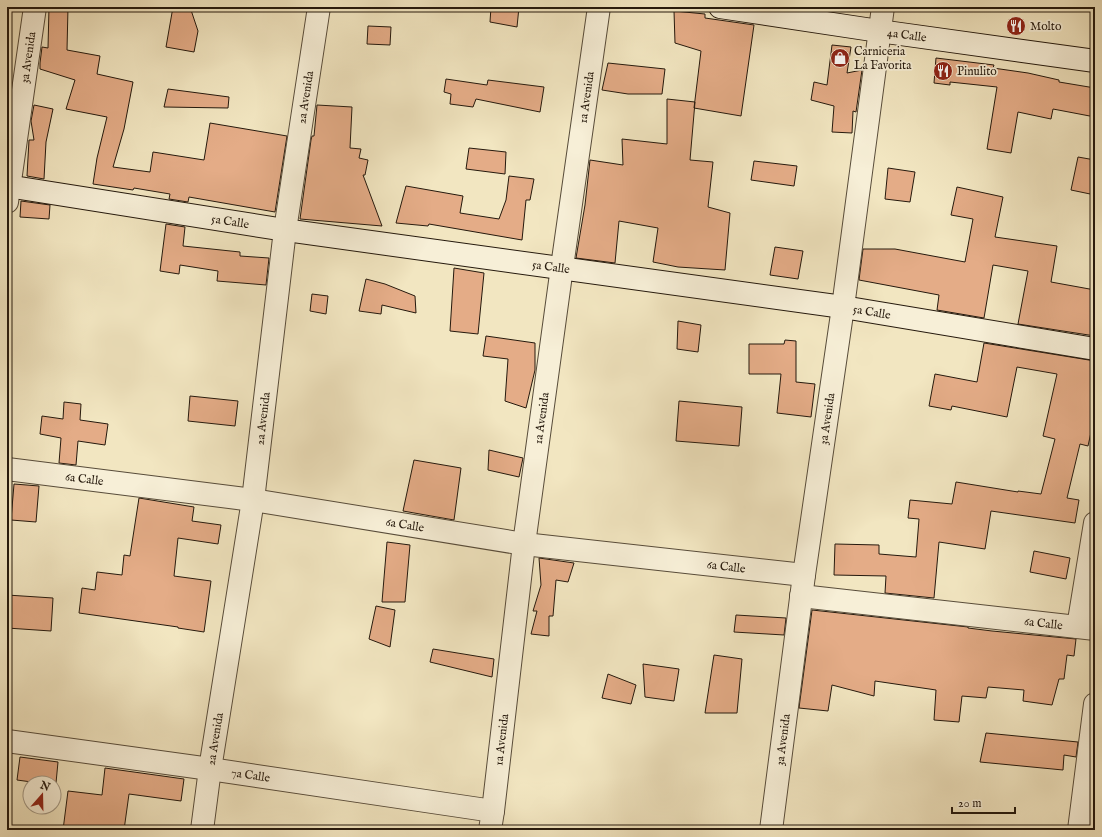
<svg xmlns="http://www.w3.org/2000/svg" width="1102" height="837" viewBox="0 0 1102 837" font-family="'IM FELL English',serif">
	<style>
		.building { fill: #e4ac87; stroke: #25190d }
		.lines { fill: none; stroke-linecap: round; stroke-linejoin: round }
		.street-casing { stroke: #584c3a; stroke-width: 24 }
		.secondary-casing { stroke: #25190d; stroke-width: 24 }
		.street { stroke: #f7efd7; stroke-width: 22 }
		.secondary { stroke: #f7efd7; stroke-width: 22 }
		.labels { text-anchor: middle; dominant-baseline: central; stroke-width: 3.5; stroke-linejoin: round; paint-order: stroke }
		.poi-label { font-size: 12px; fill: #25190d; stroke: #f7efd7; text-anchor: start }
		.street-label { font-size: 12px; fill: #25190d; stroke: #f7efd7 }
	</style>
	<rect width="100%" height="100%" fill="#f2e6c1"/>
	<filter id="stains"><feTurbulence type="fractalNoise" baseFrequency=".005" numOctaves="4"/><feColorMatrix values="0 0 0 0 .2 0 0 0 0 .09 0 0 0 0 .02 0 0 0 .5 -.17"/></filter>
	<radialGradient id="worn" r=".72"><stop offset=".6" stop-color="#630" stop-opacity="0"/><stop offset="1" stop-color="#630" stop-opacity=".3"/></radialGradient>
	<path class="building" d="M49,7H68L67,50L100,56L97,74L133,82L124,129L113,167L150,172L153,152L204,160L210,123L287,136L275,212L189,197L188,202L169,199L170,194L134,188L133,190L93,184L97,158L107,117L66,109L75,80L40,69V63L42,47L48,48Z
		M173,7H190L198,31L194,52L166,47Z
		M491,7H519L517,27L490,22Z
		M674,11L705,14V18L754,25L741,116L694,108L701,51L675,43Z
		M368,26L391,27L390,45L367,44Z
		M832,45L851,47L847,73L862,70L856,112L853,111L852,133L832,132L834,106L811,100L814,82L827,85Z
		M936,58L994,65L993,68L1028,73L1059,80V82L1095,88V117L1053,109L1051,119L1018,112L1011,153L987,149L997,87L950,82V85L934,83Z
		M608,63L665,69L662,94H628L602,90Z
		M446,79L487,85L488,80L544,87L540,112L476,99L473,107L450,104L451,94L444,92Z
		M168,89L229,97L228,108L164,107Z
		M667,99L695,102L690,160L713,162L708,207L730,213L725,270L678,267L653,262L658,228L619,221L615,263L576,258L585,205L590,160L623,165L622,139L667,144Z
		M34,105L53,109L46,142L44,179L27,176L29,140H34L31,121Z
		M317,105L352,107L350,148L361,149L359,158L368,160L365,175H363L382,226L300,219L311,140L312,136H314Z
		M469,148L506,152L505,174L466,169Z
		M1078,157L1095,160V195L1071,190Z
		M754,161L797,166L794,186L751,180Z
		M888,168L915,172L910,202L885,199Z
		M509,176L534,179L530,200H526L522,240L429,224L428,226L396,223L406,186L463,196L460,213L499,219L506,200Z
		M957,187L1003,197L995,237L1057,246L1051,282L1095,290V336L1018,324L1028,271L993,265L984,318L937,310L939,295L859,280L863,249H895L965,262L973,219L951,215Z
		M21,201L50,205L49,219L20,217Z
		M166,224L185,227L183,246L240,252V256L269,258L266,285L217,281L218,271L180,265L179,274L160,271Z
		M775,247L803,251L798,279L770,275Z
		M454,268L484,273L478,334L450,331Z
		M366,279L385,284L415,296L416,313L382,305L381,314L359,311Z
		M312,294L328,296L326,314L310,311Z
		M678,321L701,325L698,352L677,349Z
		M486,336L535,343V370L526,408L505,401L508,359L483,356Z
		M785,340L796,341V382L815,384L811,417L777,413L781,374H749V344H784Z
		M984,343L1095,361V414L1088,446L1080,444L1067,498L1079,500L1075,523L991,511L985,549L939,542L934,598L885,593L886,576L834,575L835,544L879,545V554L916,557L919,519L908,518L910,500L952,504L956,482L1018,492V491L1041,494L1055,439L1043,436L1057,374L1017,367L1007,417L952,406L951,410L929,406L935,374L977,382Z
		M190,396L238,401L235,426L188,421Z
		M679,401L742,407L739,446L676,441Z
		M64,402L81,404L80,420L108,424L105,445L78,441L76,465L59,463L61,438L40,434L42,416L63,419Z
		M489,450L523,458L519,477L488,470Z
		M414,460L461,468L454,520L403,511Z
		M14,484L39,486L36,522L11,520Z
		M139,498L194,507L192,521L221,525L218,544L178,538L174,576L211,581L204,632L178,628V627L79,613L82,588L95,590L97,572L122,575L124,555L130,556Z
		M387,542L410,545L405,602H382Z
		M1034,551L1070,558L1066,579L1030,572Z
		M539,558L574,563L568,582L556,580L553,616H549V636L531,634L537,611H533L541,585Z
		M7,595L53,598L51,631L7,628Z
		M376,606L395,610L390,647L369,639Z
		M812,610L968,627V628L992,631L1076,639L1074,656L1067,655L1064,679H1059L1052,705L1023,701L1024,690L988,687L986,698L962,696L959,722L934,720L936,690L875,681L874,696L832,685L828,711L799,708Z
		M736,615L786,618L784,635L734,632Z
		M433,649L494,659L492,677L430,662Z
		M714,655L742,659L737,713H705Z
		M643,664L679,669L674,701L645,697Z
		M608,674L636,685L631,704L602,698Z
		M986,733L1078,742L1076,757L1064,755L1063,770L980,762Z
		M20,757L58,762L56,783H39L17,780Z
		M105,768L184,779L181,801L129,794L124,830L95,828V830H63L68,791L102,795Z"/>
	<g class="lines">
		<g class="street-casing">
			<g id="street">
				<path id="s1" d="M7,202L35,7"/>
				<path id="s2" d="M7,469L253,500L524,544L804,575"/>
				<path id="s3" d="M801,596L1095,629"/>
				<path d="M1078,627L1095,523"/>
				<path id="s4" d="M7,741L210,769L493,811"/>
				<path id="s5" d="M202,830L210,769L253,500L285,230L319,7"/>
				<path id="s6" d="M490,830L493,811L524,544L562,267L599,7"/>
				<path id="s7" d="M771,830L804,575L843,307L883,7"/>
				<path d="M1079,830L1095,704"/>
			</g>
		</g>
		<g class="secondary-casing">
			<g id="secondary">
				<path id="s8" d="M720,7L879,31L1095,61"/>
				<path id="s9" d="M7,186L285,230L843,307L1095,349"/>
			</g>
		</g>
		<use href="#street" class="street"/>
		<use href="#secondary" class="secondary"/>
	</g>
	<defs>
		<g id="restaurant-disc" transform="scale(1)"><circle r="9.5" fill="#8f2418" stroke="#f7efd7"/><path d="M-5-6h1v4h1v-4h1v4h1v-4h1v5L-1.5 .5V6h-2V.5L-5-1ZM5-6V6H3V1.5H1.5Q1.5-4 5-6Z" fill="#fff"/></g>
		<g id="shop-disc" transform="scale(1)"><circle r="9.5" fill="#8f2418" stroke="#f7efd7"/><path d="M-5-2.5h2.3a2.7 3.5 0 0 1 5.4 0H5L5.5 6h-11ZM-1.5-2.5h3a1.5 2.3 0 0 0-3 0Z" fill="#fff"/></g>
	</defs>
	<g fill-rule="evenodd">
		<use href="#restaurant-disc" x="1016" y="26"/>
		<use href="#shop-disc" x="840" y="58"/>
		<use href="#restaurant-disc" x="943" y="71"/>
	</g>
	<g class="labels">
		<g class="poi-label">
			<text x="1030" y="26">Molto</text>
			<text x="854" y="51">Carniceria<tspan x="854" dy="14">La Favorita</tspan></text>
			<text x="957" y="71">Pinulito</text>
		</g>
		<g class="street-label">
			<text stroke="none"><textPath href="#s8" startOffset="189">4a Calle</textPath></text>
			<text stroke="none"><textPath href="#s1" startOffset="146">3a Avenida</textPath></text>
			<text stroke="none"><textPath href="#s6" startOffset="739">1a Avenida</textPath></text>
			<text stroke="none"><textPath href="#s5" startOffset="740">2a Avenida</textPath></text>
			<text stroke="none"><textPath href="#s9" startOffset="226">5a Calle</textPath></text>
			<text stroke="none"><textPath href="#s9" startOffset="550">5a Calle</textPath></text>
			<text stroke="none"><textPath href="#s9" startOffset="874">5a Calle</textPath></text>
			<text stroke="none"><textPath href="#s6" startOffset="415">1a Avenida</textPath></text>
			<text stroke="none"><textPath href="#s7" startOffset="415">3a Avenida</textPath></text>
			<text stroke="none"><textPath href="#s5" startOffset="416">2a Avenida</textPath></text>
			<text stroke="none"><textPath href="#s2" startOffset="78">6a Calle</textPath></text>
			<text stroke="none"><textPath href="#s2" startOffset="402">6a Calle</textPath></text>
			<text stroke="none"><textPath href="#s2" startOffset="726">6a Calle</textPath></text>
			<text stroke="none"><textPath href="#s3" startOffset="244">6a Calle</textPath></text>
			<text stroke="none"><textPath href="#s5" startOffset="92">2a Avenida</textPath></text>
			<text stroke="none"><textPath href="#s7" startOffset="91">3a Avenida</textPath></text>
			<text stroke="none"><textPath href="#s6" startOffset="91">1a Avenida</textPath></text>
			<text stroke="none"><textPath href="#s4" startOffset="246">7a Calle</textPath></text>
		</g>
	</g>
	<rect width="1102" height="837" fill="none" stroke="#f2e6c1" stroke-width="24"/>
	<rect x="8" y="8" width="1086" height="821" fill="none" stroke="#25190d" stroke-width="2"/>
	<rect x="12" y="12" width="1078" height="813" fill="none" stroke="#25190d"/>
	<g transform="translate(42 795) rotate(20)"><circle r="19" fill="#f7efd7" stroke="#a39986"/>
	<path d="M0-3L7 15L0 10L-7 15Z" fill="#8f2418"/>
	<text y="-6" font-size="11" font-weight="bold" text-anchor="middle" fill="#25190d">N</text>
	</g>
	<path d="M952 807v6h63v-6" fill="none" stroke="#25190d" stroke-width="2"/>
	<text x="958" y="807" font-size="12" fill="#25190d" stroke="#f7efd7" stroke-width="3" paint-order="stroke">20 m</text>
	<rect width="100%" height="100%" filter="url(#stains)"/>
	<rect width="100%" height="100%" fill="url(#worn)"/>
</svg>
